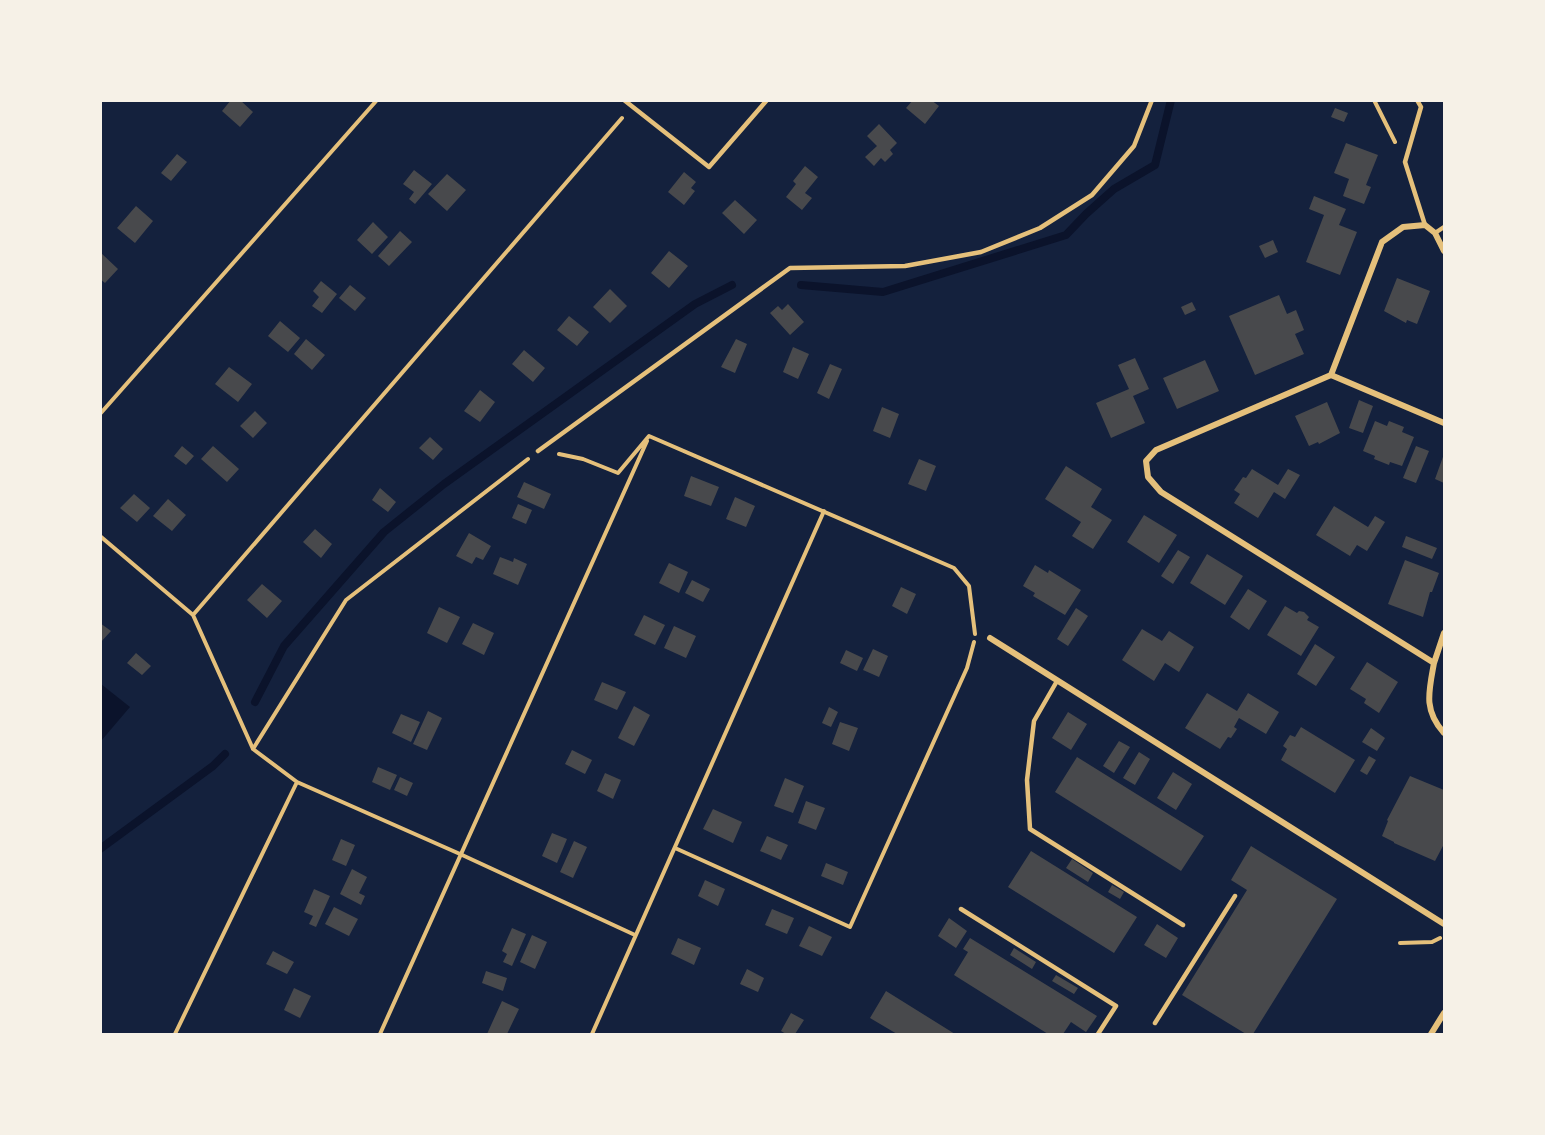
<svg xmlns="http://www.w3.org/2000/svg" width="1545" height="1135" viewBox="0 0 1545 1135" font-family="Ubuntu,sans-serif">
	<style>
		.water { fill: #0b132b }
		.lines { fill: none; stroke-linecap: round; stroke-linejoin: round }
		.stream { stroke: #0b132b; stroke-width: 8 }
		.building { fill: #48494c }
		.path { stroke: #e5c07b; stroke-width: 4 }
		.service { stroke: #e5c07b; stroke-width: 4.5 }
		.minor { stroke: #e5c07b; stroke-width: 6 }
	</style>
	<rect width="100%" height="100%" fill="#14213d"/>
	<path class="water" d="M101,684L130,707L101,741Z"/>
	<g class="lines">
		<path class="stream" d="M801,285L883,292L1066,235L1086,214L1114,189L1155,165L1171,100
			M255,702L284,646L384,532L444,484L695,304L732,285
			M100,849L213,766L225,754"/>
	</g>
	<path class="building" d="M231,100H240L253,112L240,127L222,111Z
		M913,100H931L939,106L925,124L906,108Z
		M1335,108L1348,113L1344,122L1331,117Z
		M879,124L897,143L890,150L893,154L885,162L881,158L874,166L865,157L877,146L867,136Z
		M1346,143L1378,155L1366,185L1371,187L1364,204L1343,196L1349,179L1334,173Z
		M177,154L187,162L171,181L161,173Z
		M805,166L818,177L805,193L812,198L802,210L786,197L796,184L793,181Z
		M414,170L432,184L415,204L409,199L414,192L403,184Z
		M684,172L696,182L691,188L695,191L684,205L668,192Z
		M447,174L466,190L447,211L428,194Z
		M1314,196L1346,209L1339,225L1357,232L1340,275L1306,262L1324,215L1309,209Z
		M735,200L757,220L744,234L722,213Z
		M136,206L153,221L135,243L117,228Z
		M373,222L388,237L372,254L357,240Z
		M400,231L412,242L389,266L378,256Z
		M1273,240L1278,252L1265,258L1259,246Z
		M669,251L688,266L669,288L651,273Z
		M100,252L118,269L105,283L100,279Z
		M1397,278L1430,291L1417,324L1407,320L1406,323L1384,311Z
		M321,281L337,294L322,313L312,306L319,297L313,291Z
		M350,285L366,298L355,311L339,298Z
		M610,289L627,306L610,323L593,307Z
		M1279,295L1287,314L1296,310L1304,330L1295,334L1304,354L1255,375L1229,316Z
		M1192,302L1196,310L1185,315L1181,307Z
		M788,304L804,322L790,335L770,313L778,306L782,310Z
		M569,316L589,332L577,346L557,330Z
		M280,321L300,338L288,352L268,336Z
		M306,339L325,355L312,370L294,354Z
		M736,339L747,344L735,373L721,367Z
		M793,347L809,354L798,379L783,372Z
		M524,350L545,368L533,382L512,364Z
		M1135,358L1149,389L1133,396L1145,423L1111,438L1096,403L1129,389L1118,365Z
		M1205,360L1219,391L1177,409L1163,378Z
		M830,364L842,369L829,399L817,393Z
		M229,367L252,384L238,402L215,384Z
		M480,390L495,402L480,422L464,411Z
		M1359,400L1373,406L1363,433L1349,428Z
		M1327,402L1340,433L1319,444L1318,442L1309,446L1295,416Z
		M882,407L899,414L890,438L873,431Z
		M255,411L267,423L253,438L240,426Z
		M1375,421L1387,426L1389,421L1404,427L1402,432L1414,437L1402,466L1390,462L1389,465L1374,459L1375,456L1363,451Z
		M430,437L443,449L433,460L419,448Z
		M182,446L194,456L186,465L174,456Z
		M213,446L239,469L227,482L201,459Z
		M1416,446L1429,451L1416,483L1403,478Z
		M1444,454V483L1435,479Z
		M919,459L936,466L926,491L908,484Z
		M1066,466L1102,489L1091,507L1112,520L1093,549L1072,536L1081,522L1045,499Z
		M1252,469L1278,485L1288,469L1300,475L1285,499L1274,492L1258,518L1234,503L1240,494L1234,490L1243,477L1246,478Z
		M691,476L719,487L711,506L684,496Z
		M524,482L551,494L544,509L517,497Z
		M380,488L396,502L388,512L372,500Z
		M134,494L150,508L137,522L120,508Z
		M735,497L755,506L746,527L726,519Z
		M168,499L186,515L172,531L153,516Z
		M518,504L532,510L526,524L512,518Z
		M1334,506L1368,527L1375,516L1385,522L1367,551L1357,545L1350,556L1316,535Z
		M1144,515L1177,535L1159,563L1127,542Z
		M315,529L332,544L321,558L303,542Z
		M469,533L491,546L483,560L476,557L472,564L456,556Z
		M1406,536L1437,548L1432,559L1402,547Z
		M1178,550L1190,557L1173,584L1161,576Z
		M1207,554L1243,576L1225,605L1190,583Z
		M500,557L513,562L514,558L527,564L518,585L493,574Z
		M1405,560L1439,573L1432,592H1430L1423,617L1388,604Z
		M669,563L688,572L679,593L659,583Z
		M1035,565L1048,573L1049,570L1081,590L1065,615L1033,596L1035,593L1023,586Z
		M692,580L710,589L703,602L685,593Z
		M262,584L282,601L267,618L247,600Z
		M901,587L916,594L907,614L892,606Z
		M1248,589L1267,601L1249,630L1230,617Z
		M1285,606L1297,613L1299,611L1304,612L1309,617L1307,620L1319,627L1301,656L1267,635Z
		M439,607L460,617L447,643L427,633Z
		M1076,608L1088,616L1068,646L1057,639Z
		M644,615L665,625L655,645L634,635Z
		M100,623L111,631L100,643Z
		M473,623L494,633L484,655L462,644Z
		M674,626L696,636L686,658L664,648Z
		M1142,629L1162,641L1169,631L1194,647L1179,672L1165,663L1154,681L1122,660Z
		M1315,644L1335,657L1316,686L1297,674Z
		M873,649L888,656L879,677L863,670Z
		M846,650L863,658L857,671L840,663Z
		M136,653L151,666L142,675L127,663Z
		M1367,662L1398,682L1379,713L1364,703L1366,699L1350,689Z
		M602,682L626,692L617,710L594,700Z
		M1207,693L1237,711L1248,693L1279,712L1266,734L1239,718L1234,727L1237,729L1231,738L1228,737L1220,749L1185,728Z
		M634,706L650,715L634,746L618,738Z
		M829,707L838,712L831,727L822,723Z
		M428,711L442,718L427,750L413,744Z
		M1068,712L1087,724L1071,750L1052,738Z
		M401,714L420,722L411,742L392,733Z
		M840,722L858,728L849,751L832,744Z
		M1301,727L1355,760L1335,793L1281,760L1287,749L1283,746L1290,735L1295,737Z
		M1371,728L1385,738L1377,751L1362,742Z
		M1119,741L1130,747L1114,773L1103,766Z
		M572,750L592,760L585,774L565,764Z
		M1139,752L1150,759L1135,785L1123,778Z
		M1369,756L1376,760L1367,775L1360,771Z
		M1077,757L1204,836L1181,871L1055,792Z
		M378,767L397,775L390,790L372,782Z
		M1173,772L1192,784L1176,810L1157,798Z
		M605,773L621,780L613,799L597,791Z
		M1410,776L1444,790V844L1435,861L1394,843V842L1382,836L1388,821L1387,820Z
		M400,777L413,783L407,796L394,790Z
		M785,778L804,786L793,813L774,806Z
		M806,801L825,808L816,830L798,823Z
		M713,809L742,822L733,843L703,829Z
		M552,833L567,839L557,863L542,856Z
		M767,836L788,845L781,860L760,851Z
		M341,839L355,845L346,866L332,860Z
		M574,841L587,847L573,878L560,872Z
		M1251,846L1337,899L1253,1034H1246L1182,995L1247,890L1231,880Z
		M1031,851L1137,917L1114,953L1008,887Z
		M1072,859L1093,873L1088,882L1066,868Z
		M826,863L848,872L843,885L821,876Z
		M352,869L367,877L359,893L365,896L361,905L340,894Z
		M705,880L725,889L718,906L698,896Z
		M1112,885L1124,892L1120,899L1108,892Z
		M314,889L330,896L316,927L309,924L313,916L304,912Z
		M334,907L358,919L349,936L325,924Z
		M772,909L794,918L787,934L765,925Z
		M949,918L967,931L956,948L938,936Z
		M1157,924L1178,938L1166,958L1144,945Z
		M809,926L832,937L822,956L799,946Z
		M512,928L526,934L512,966L503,962L507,954L502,951Z
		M532,935L547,942L535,969L520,962Z
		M678,938L701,948L694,965L671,954Z
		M970,938L1097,1016L1086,1032L1071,1022L1063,1034H1048L954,975L968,952L963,949Z
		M1014,948L1036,962L1032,969L1010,955Z
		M273,951L294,962L287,974L266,964Z
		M747,969L764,978L758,992L740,984Z
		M486,971L507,978L503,991L482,983Z
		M1056,975L1078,988L1074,994L1052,981Z
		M294,988L311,996L300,1018L284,1010Z
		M886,991L955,1034H897L870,1018Z
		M502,1001L519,1009L507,1034H487Z
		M791,1013L804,1020L795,1034H786L781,1031Z"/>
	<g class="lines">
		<path class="path" d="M1374,100L1395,142
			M622,118L193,615L253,749L297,782L460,854L635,935
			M100,414L377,100
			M559,454L583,459L618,473L649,436L954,568L969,586L975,634
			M100,536L193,615
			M253,749L346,600L528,459
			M675,848L850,927L967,668L974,642
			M1400,943L1432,942L1440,938
			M175,1034L297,782
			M380,1034L647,441
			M592,1034L824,511"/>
		<path class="service" d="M624,100L709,167L767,100
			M1417,100L1421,107L1405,162L1425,225
			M1435,233L1444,227
			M538,451L790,268L905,266L981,252L1040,228L1092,195L1134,146L1152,100
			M1057,681L1034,721L1027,780L1030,829L1183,925
			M961,909L1116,1006L1098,1034
			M1155,1023L1235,896"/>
		<path class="minor" d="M1444,251L1435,233L1425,225L1403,227L1382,242L1331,375L1156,450L1146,461L1148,477L1161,492L1434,663C1429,691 1423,710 1444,733
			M1331,375L1444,423
			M990,638L1444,924
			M1434,663L1444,633
			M1431,1034L1444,1013"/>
	</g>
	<rect width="1545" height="1135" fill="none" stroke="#f6f1e7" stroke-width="204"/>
</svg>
